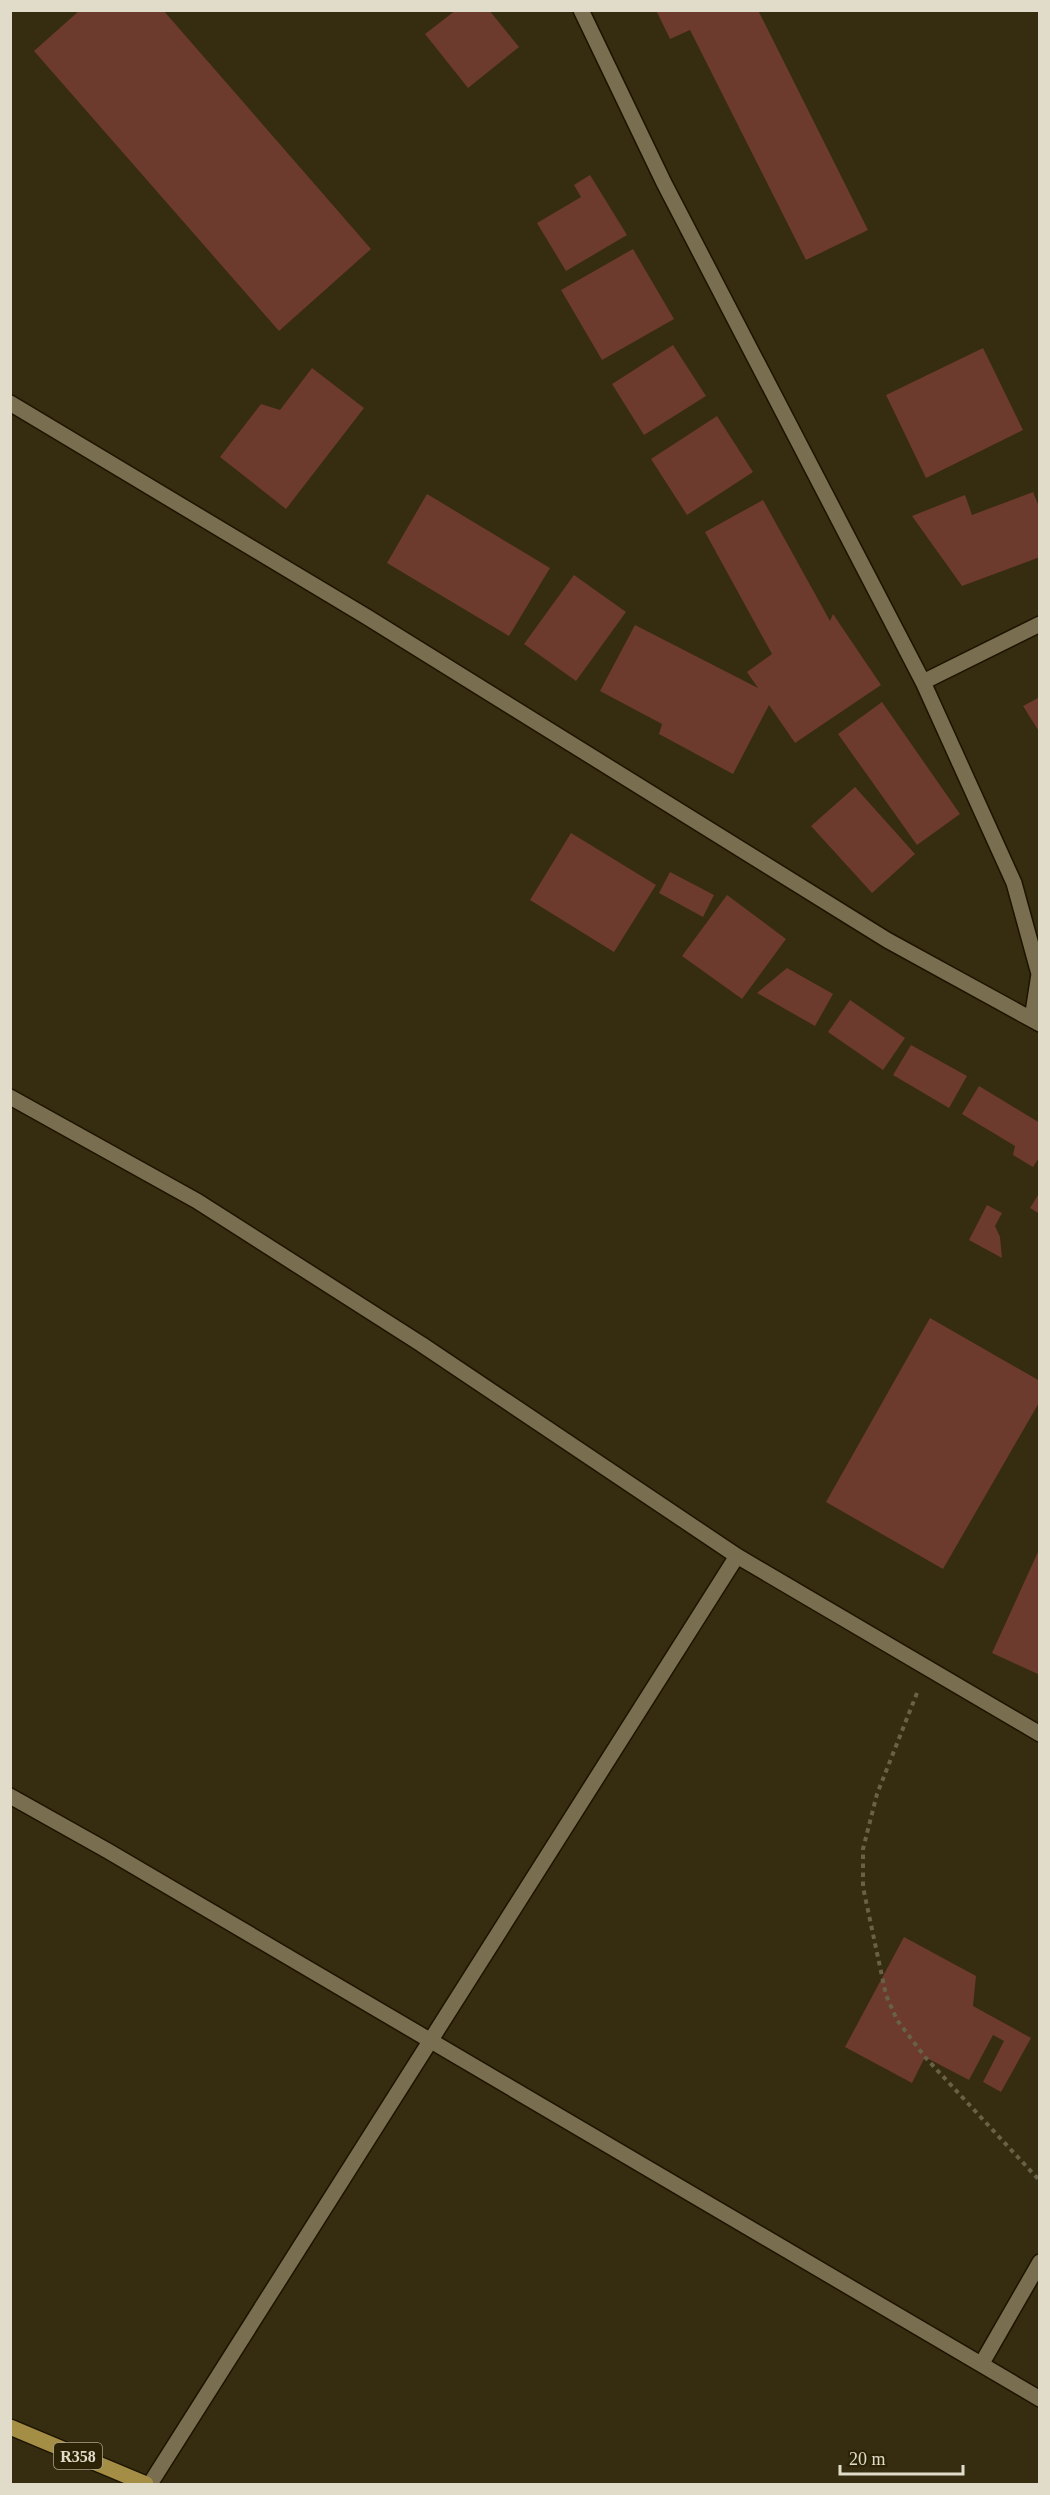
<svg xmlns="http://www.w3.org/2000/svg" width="1050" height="2495" viewBox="0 0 1050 2495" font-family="Georgia,serif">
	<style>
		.building { fill: #6d3a2e }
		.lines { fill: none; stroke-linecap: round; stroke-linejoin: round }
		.minor-casing { stroke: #1d1400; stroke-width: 18 }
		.primary-casing { stroke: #1d1400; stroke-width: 18 }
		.path { stroke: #696147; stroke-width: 4; stroke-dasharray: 4.5 4.5; stroke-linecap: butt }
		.minor { stroke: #796e4f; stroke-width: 15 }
		.primary { stroke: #a48d44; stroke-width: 15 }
		.labels { text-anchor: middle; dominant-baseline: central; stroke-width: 6; stroke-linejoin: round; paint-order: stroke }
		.shield { fill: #2c2205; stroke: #aba48f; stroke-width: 1.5 }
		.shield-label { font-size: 16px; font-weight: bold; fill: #e1dbca }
	</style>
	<rect width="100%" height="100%" fill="#362c0f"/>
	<path class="building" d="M80,10H163L371,249L279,331L34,51Z
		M456,10H489L519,47L468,88L425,34Z
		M656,10H758L868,230L806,260L690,30L670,39Z
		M590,175L627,235L566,271L537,223L581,197L574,185Z
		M633,249L674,319L602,360L561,290Z
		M673,345L706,396L644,435L612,384Z
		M983,348L1023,430L926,478L886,395Z
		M312,368L364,408L286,509L220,457L261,404L280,410Z
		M717,416L753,472L687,515L651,459Z
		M1033,492L1040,509V557L962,586L912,516L965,495L972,515Z
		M427,494L550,568L509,636L387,563Z
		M763,500L830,621L833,614L881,685L795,743L769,705L733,774L659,734L662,724L600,691L635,625L758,688L747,672L772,654L705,532Z
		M574,575L626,612L576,681L524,644Z
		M1040,697V733L1023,706Z
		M882,702L960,814L917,845L838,734Z
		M855,787L915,854L872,893L811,826Z
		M571,833L656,885L614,952L530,900Z
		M670,872L714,895L703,917L659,893Z
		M727,895L786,939L742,999L682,956Z
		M787,968L833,994L815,1026L757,993Z
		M850,1000L905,1038L883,1070L828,1032Z
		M911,1045L967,1076L949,1108L893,1075Z
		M979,1086L1040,1123V1156L1033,1167L1013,1155L1015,1146L962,1114Z
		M1040,1192V1214L1030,1208Z
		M987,1205L1002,1213L995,1226L1000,1237L1002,1258L969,1240Z
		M930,1318L1040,1381V1401L943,1569L826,1502Z
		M1038,1552L1040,1553V1675L992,1653Z
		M904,1937L976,1976L973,2006L1031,2038L1001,2092L983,2082L1004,2041L993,2035L969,2080L925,2057L912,2083L845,2047Z"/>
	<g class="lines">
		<g class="minor-casing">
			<path id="minor" d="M581,10L664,183L923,682L1014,883L1039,974L1032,1019
				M10,403L367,617L887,940L1040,1024
				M923,682L1040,624
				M10,1097L197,1201L421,1344L737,1556L1040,1734
				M10,1796L108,1851L1040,2399
				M982,2363L1040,2262
				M150,2484L737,1556"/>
		</g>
		<g class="primary-casing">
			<path id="primary" d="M10,2427L146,2484"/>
		</g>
		<path class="path" d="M917,1693L877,1794L863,1849V1887L886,1995L897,2020L925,2057L1040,2181"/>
		<use href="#minor" class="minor"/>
		<use href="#primary" class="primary"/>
	</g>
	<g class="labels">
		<rect class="shield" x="54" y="2443" width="48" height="26" rx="4.5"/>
		<g class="shield-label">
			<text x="78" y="2456">R358</text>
		</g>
	</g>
	<rect width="1050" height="2495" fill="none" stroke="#e1dbca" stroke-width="24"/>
	<path d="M840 2465v9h123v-9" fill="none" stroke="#e1dbca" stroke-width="3"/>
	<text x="849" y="2465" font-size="18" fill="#e1dbca" stroke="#2c2205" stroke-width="4.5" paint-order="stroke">20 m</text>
</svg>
